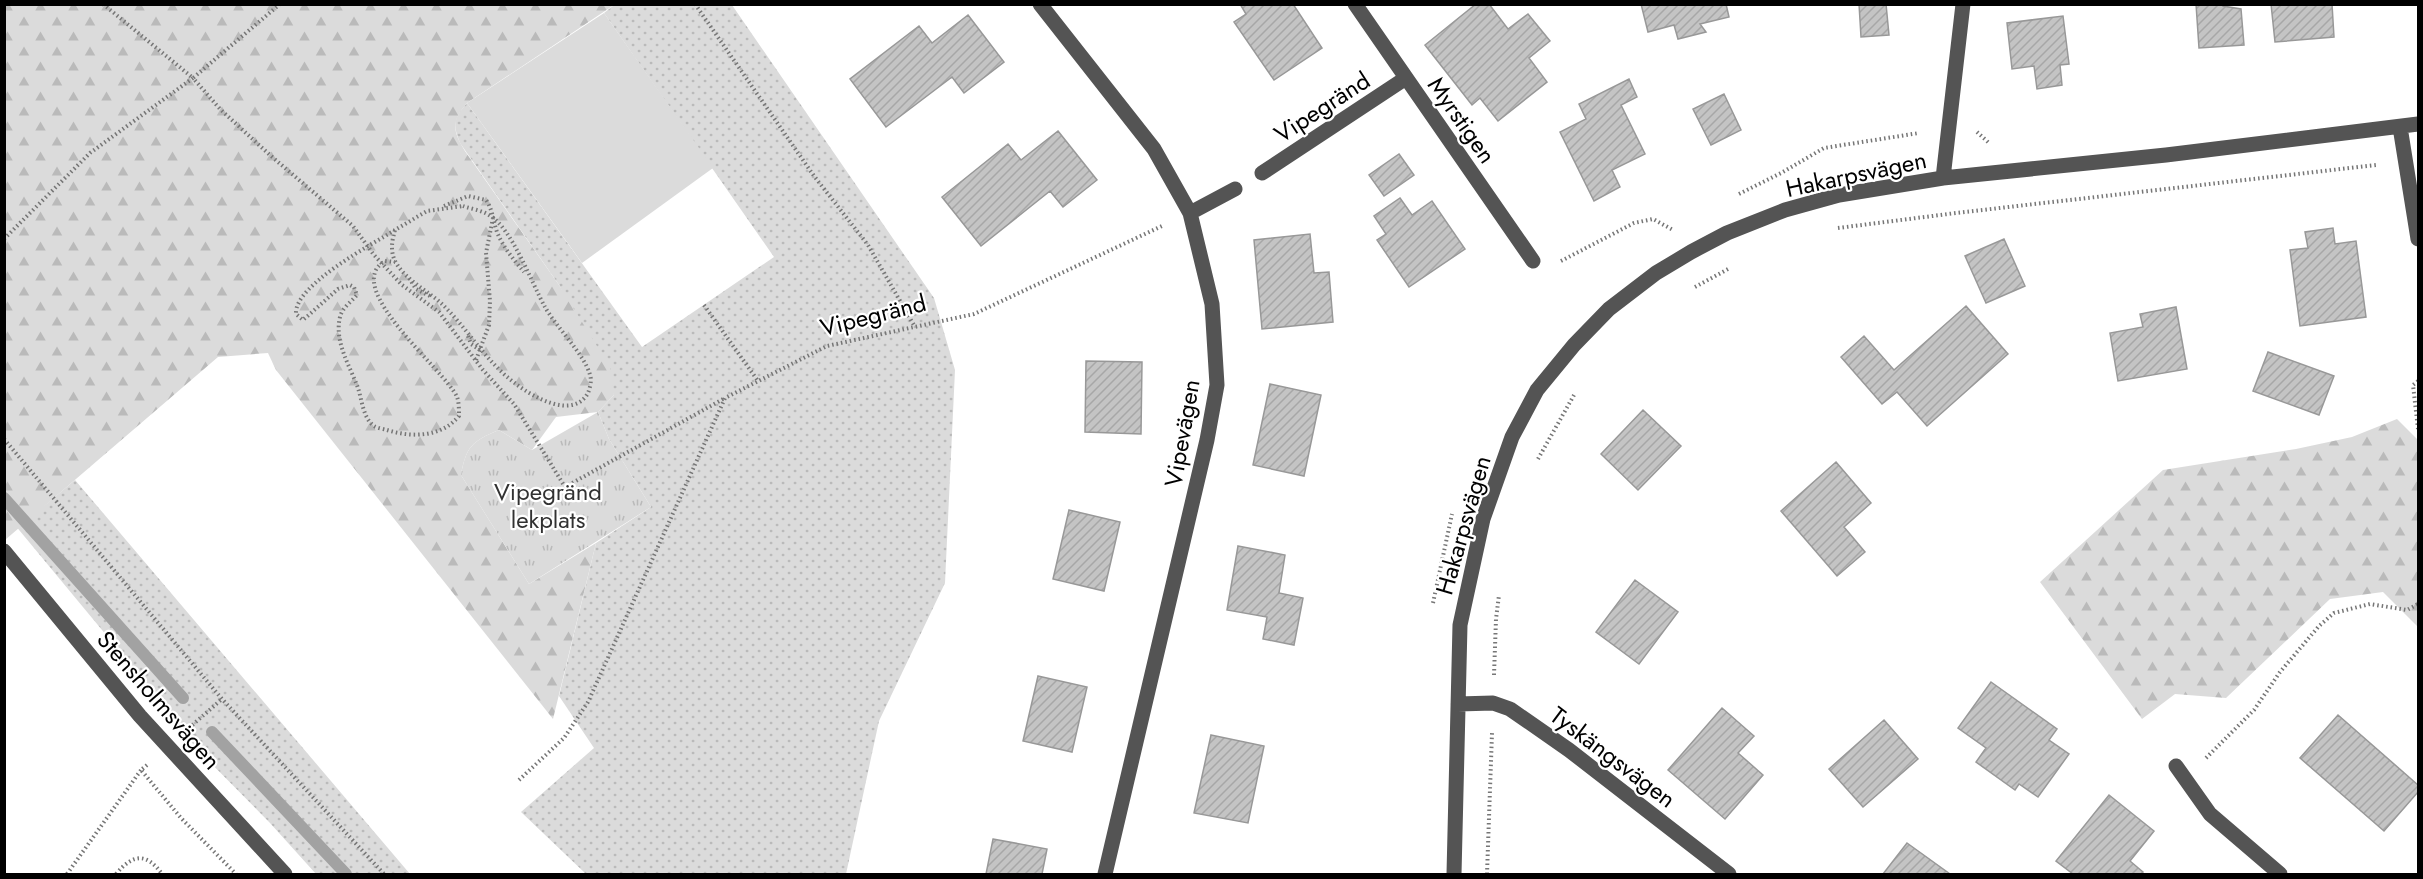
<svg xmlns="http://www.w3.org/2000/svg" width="2423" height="879" viewBox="0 0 2423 879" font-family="Jost,sans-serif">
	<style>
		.grass { fill: url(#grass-dots) }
		.forest { fill: url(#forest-firs) }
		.park { fill: url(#park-tufts) }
		.pitch { fill: #dbdbdb }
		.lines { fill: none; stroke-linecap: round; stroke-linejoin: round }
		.stream { stroke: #a2a2a2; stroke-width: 12 }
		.building { fill: url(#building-hatch); stroke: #989898; stroke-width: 1.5 }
		.path { stroke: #767676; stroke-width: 4; stroke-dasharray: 1.5 3; stroke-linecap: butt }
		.minor { stroke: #545454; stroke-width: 15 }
		.labels { text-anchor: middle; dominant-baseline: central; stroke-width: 4.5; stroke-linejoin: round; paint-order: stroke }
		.street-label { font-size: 24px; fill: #000; stroke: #fff }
		.park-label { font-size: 24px; fill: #323232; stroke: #fff }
	</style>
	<defs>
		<pattern id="grass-dots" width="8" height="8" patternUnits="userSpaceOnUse" patternTransform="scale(1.5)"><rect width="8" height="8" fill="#dbdbdb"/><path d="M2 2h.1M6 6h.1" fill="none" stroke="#bababa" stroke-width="1.8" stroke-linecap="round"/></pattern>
		<pattern id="forest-firs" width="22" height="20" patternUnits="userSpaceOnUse" patternTransform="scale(1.5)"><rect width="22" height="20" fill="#dbdbdb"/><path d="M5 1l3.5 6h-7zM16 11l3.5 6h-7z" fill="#bababa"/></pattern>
		<pattern id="park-tufts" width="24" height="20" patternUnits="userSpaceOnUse" patternTransform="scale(1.5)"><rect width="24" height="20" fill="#dbdbdb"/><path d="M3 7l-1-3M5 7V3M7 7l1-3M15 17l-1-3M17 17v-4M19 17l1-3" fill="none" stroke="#bababa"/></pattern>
		<pattern id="building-hatch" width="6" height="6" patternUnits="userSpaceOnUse" patternTransform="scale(1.5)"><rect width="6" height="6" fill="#c4c4c4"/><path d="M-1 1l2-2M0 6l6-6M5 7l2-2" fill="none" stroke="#a7a7a7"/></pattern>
	</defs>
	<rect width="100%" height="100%" fill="#fff"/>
	<path class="grass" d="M614,5H732L934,298L955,370L945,583L879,721L846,874H586L521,812L594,748L559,696L596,543L651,507L609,439L598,412L614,395L559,285L460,143C452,124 454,118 467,103L642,347L774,257L604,13Z
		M4,457L44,506L75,480L410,874H316L270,823L195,747L165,706L5,513Z"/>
	<path class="forest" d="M5,5H614L467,103C450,123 453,132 467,154L559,285L610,367L614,395L598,412L556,417L532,450L499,430C472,441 466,447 461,475L529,584L596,543L553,719L276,370L268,353L218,357L5,540Z
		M2397,419L2418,440V627L2383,592L2330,599L2226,698L2175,694L2142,719L2040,582L2163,470L2296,449L2352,437Z"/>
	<path class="park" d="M598,412L609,439L651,507L529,584L461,475C466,447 472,441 499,430L532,450Z"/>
	<path class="pitch" d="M604,13L713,168L582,263L467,103Z"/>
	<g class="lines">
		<path class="stream" d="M4,498L183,698
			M212,732L346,874"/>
	</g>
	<path class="building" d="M1240,4H1293L1322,48L1274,80L1234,22L1246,14Z
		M1476,4H1489L1508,29L1528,14L1550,41L1529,58L1547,82L1498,121L1480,98L1472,105L1425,45Z
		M1641,4H1726L1729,17L1700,24L1706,32L1678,39L1674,25L1648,32Z
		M1859,4H1886L1889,35L1861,37Z
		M2196,4H2223V6L2241,9L2244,45L2199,48Z
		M2271,4H2332L2334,37L2275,42Z
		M968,15L1004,62L964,93L952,77L886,127L850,79L919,26L932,43Z
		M2063,16L2069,64L2060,65L2062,85L2037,89L2034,66L2012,69L2007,23Z
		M1629,79L1637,97L1621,105L1645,154L1612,170L1620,187L1594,201L1560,132L1586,119L1579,104Z
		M1724,94L1741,130L1711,145L1693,109Z
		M1058,131L1097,180L1063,207L1050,191L981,246L942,197L1008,144L1021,160Z
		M1399,154L1414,175L1384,196L1369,175Z
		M1400,198L1412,215L1432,201L1465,249L1409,287L1377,240L1386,234L1374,216Z
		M2333,228L2335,244L2356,241L2366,317L2300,326L2290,250L2308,248L2305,232Z
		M1310,234L1314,273L1329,272L1333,322L1262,329L1254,240Z
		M2004,239L2025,286L1986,303L1965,256Z
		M1966,306L2008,354L1927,426L1897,392L1882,404L1841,357L1864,336L1894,370Z
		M2176,307L2187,369L2118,381L2110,333L2143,327L2140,314Z
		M2268,352L2334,376L2319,415L2253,391Z
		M1086,361L1142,362L1141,434L1085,432Z
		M1270,384L1321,395L1304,476L1253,465Z
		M1643,410L1681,446L1638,490L1601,454Z
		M1836,462L1871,503L1844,527L1865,552L1837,576L1781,511Z
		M1069,510L1120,522L1104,591L1053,579Z
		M1238,546L1285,555L1279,593L1303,598L1294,645L1263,639L1267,617L1227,610Z
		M1635,580L1678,612L1639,664L1596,632Z
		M1038,676L1087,687L1072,752L1023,741Z
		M1991,682L2057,729L2049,740L2069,754L2038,797L2019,784L2015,790L1976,762L1986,748L1958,728Z
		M1722,708L1754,736L1738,753L1763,775L1725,819L1668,770Z
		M2338,715L2418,785V792L2384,831L2300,758Z
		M1884,720L1918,759L1863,807L1829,769Z
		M1211,735L1264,746L1248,823L1194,813Z
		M2109,795L2154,831L2130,861L2143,872L2141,874H2073L2056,861Z
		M993,839L1047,849L1042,874H986Z
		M1907,843L1950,874H1883Z"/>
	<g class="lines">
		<path class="path" d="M103,4L193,78L280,4
			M695,4L814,176L868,245L915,327
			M1977,132L1989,143
			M1739,194L1781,173L1824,148L1919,133
			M444,206L468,196L486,200C493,210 493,221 497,232C503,247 514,260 524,272
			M463,206C471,209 481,210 489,215C512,228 531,282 545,307C556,327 585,355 590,375C592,380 590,388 588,393C573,420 533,397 516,384C486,362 468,329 442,304C427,290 405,280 395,261C390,250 392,241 395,230L427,211Z
			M1838,228L1956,213L2376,165
			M395,230C373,244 294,285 296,314L303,320L338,289L350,285L354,287L357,295C351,302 342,308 340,317C334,342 350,366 358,388C362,400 363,418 374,426C377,428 383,429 387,430C412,438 442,437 459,416C459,410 459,402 457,397C445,370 340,287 385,261L395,262
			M4,239L90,153L193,78L220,109L271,156L353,226L374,255L402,285L439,312L483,370L514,404L565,487L725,398
			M1561,261L1634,223L1653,219L1673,230
			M409,278L416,289L432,297
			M1695,287L1730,268
			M704,305L758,381
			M468,336L471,344L480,350
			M476,360L489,325L490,301L486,253L493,218
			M2418,381L2413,385L2418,429
			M4,439L222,699L384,874
			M1538,459L1574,395
			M1433,603L1452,514
			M1494,675L1496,619L1499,595
			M189,728L222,699
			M2206,758L2254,710L2280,672L2319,626L2334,613L2370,604L2407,610L2418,604
			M147,765L141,770L181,818L236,874
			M519,780L564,738L588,702L725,398L827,346L974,314L1162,226
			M67,874L141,770
			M116,874C133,854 146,852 162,874
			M1487,874L1492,733"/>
		<path class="minor" d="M1040,4L1154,149L1190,213L1212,304L1217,385L1207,440L1105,874
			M1355,4L1533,261
			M2400,127L2418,239
			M1262,173L1406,78
			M1943,178L1963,4
			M1190,213L1235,189
			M4,551L140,716L285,874
			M1458,704L1493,703L1510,709L1569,750L1729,874
			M2176,766L2210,814L2280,874
			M1454,874L1460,625L1483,519L1512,437L1537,390L1574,345L1609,309L1656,273L1691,252L1727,233L1785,210L1839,195L1943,178L2166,155L2418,124"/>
	</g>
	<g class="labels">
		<g class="street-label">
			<text transform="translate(1322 107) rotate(-33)">Vipegränd</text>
			<text transform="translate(1462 120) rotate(55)">Myrstigen</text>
			<text transform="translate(1856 174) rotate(-12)">Hakarpsvägen</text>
			<text transform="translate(873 315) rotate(-14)">Vipegränd</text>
			<text transform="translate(1182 433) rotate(-80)">Vipevägen</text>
			<text transform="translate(1463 525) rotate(-74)">Hakarpsvägen</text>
			<text transform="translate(159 700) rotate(49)">Stensholmsvägen</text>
			<text transform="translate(1613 757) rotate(37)">Tyskängsvägen</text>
		</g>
		<g class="park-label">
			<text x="548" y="491">Vipegränd<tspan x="548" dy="28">lekplats</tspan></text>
		</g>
	</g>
	<rect width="2423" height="879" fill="none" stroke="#000000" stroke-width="12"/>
</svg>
